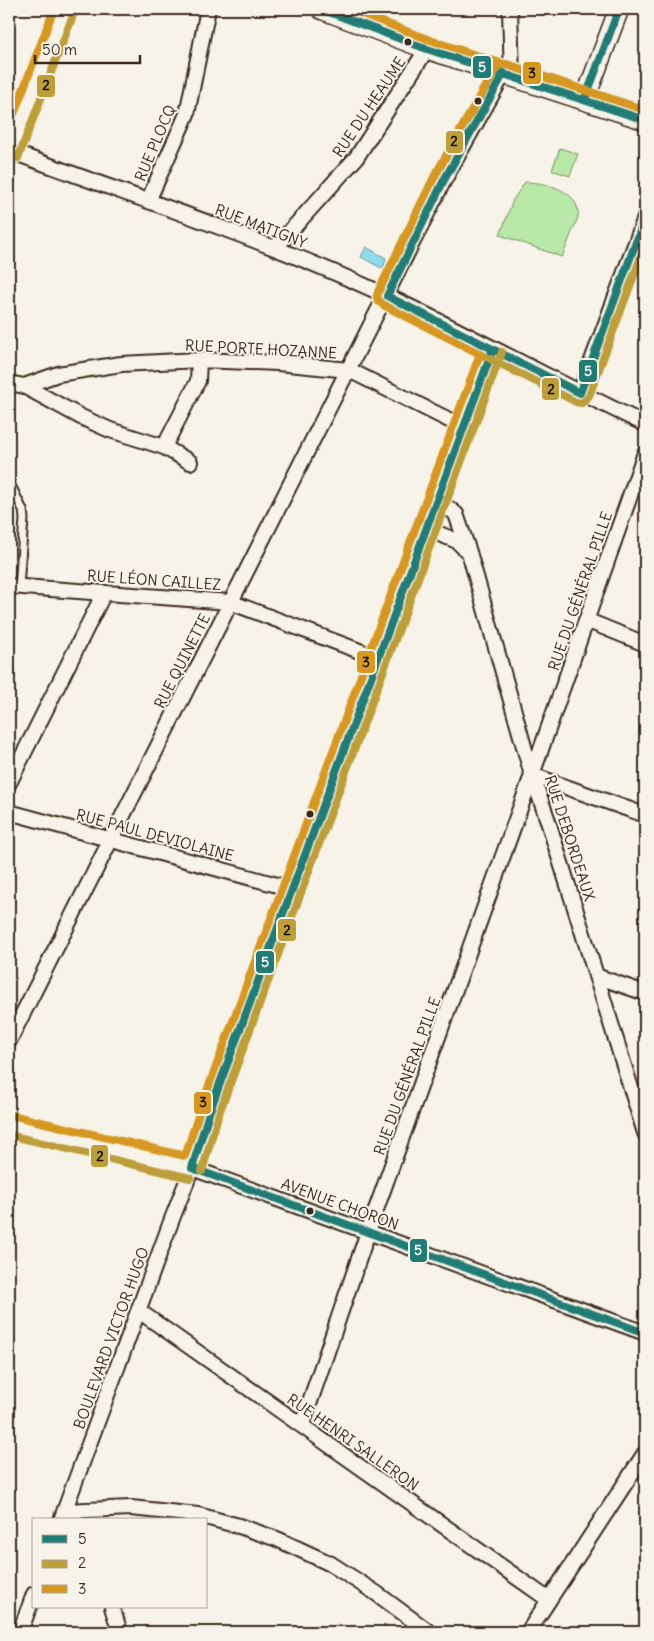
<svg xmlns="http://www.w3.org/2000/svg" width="654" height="1641" viewBox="0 0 654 1641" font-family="Delius,sans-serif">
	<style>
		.green { fill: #b8e9a9; stroke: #7a8a64 }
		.water { fill: #8ddceb; stroke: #6c9599 }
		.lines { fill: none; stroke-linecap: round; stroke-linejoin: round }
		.lane-casing { stroke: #3b2a1e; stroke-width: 11 }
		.street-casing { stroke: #3b2a1e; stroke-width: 18 }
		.secondary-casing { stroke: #3b2a1e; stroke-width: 22 }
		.lane { stroke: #f7f3e8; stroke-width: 7 }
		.street { stroke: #f7f3e8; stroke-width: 14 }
		.secondary { stroke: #f7f3e8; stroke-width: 19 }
		.bus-1-casing { stroke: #f7f3e8; stroke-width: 11 }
		.bus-2-casing { stroke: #f7f3e8; stroke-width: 11 }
		.bus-3-casing { stroke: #f7f3e8; stroke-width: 11 }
		.bus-1 { stroke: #217c76; stroke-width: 8 }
		.bus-2 { stroke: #bd9e3a; stroke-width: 8 }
		.bus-3 { stroke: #d69821; stroke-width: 8 }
		.bus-dot { fill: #3b2a1e; stroke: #f7f3e8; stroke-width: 2 }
		.labels { text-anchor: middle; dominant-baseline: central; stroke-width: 4; stroke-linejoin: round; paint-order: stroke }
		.street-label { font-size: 15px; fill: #3b2a1e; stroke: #f7f3e8 }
		.line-badge { stroke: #f7f3e8; stroke-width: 2 }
		.badge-label { font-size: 14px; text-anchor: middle; font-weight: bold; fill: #fff }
		.pale-badge-label { font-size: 14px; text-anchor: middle; font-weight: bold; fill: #111 }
	</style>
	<rect width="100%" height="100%" fill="#f7f3e8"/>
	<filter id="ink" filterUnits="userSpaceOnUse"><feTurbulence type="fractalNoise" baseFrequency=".02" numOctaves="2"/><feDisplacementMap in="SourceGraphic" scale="10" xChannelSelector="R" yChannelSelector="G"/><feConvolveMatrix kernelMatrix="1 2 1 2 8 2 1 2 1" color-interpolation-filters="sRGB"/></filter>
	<g filter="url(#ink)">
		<path class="green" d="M560,148L578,154L570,176L552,170Z
			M525,182C546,182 581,191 578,217L562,257L500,235L513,200Z"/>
		<path class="water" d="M366,247L386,258L384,266L381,268L361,257Z"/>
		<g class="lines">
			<g class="lane-casing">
				<path id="lane" d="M9,481L23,510L24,519L19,587"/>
			</g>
			<g class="street-casing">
				<path id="street" d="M510,9L512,76
					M10,151C136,198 265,239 387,296C474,337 558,383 645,424
					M9,154L65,9
					M148,201L187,114L208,9
					M275,248L356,158L427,49
					M9,383L24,386L81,417L110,430L164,447L190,462
					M24,386L58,374L121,364L199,360L278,363L349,370L463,427
					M580,393L645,218
					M164,447L198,381L199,360
					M438,500L456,514L469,552L532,775L547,818L645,1133
					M427,529L457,541L468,552
					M9,586L230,602L378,658
					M586,620L645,644
					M532,775L645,815
					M9,783L104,593
					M9,812L292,889
					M596,976L645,993
					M9,1041L444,180L504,73
					M9,1125L192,1168L645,1333
					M139,1311L549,1600
					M302,1425L368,1232L532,775L645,453
					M65,1511L131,1508L198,1515L239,1526L277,1539L331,1564L376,1593L429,1632
					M61,1520L172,1219L192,1168L209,1113L493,349
					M112,1607L120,1632
					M20,1632L34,1594
					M528,1632L645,1453"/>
			</g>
			<g class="secondary-casing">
				<path id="secondary" d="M321,9L427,49L645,120
					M585,99L619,9"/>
			</g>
			<use href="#lane" class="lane"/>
			<use href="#street" class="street"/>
			<use href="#secondary" class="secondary"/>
			<g class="bus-1-casing">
				<path id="bus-1" d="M321,9L427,49L645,120
					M504,73L444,180L387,296L580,393L645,218
					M585,99L619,9
					M192,1168L209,1113L493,349
					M192,1168L645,1333"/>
			</g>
			<g class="bus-2-casing">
				<path id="bus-2" d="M645,110L507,64L499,65L435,175L378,292L377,298L383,305L576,402L582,403L589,396L645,246
					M18,158L74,13
					M9,1135L190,1178
					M202,1171L218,1116L502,352"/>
			</g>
			<g class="bus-3-casing">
				<path id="bus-3" d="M349,9L430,40L645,110
					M9,127L54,9
					M11,1115L185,1156L200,1110L480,354L382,304L378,301L377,295L435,176L495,68"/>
			</g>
			<use href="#bus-1" class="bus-1"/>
			<use href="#bus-2" class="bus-2"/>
			<use href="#bus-3" class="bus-3"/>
		</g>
	</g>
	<g class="bus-dot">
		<circle cx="408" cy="42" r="4.5"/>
		<circle cx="478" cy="101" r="4.5"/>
		<circle cx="310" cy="814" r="4.5"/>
		<circle cx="310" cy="1211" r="4.5"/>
	</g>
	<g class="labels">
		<g class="street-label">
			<text transform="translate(369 107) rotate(-56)">RUE DU HEAUME</text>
			<text transform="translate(155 143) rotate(-67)">RUE PLOCQ</text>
			<text transform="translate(261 226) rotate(21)">RUE MATIGNY</text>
			<text transform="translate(261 349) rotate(3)">RUE PORTE HOZANNE</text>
			<text transform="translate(154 580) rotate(4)">RUE LÉON CAILLEZ</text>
			<text transform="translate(580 591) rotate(-71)">RUE DU GÉNÉRAL PILLE</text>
			<text transform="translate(182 661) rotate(-63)">RUE QUINETTE</text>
			<text transform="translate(155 835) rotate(15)">RUE PAUL DEVIOLAINE</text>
			<text transform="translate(570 838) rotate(72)">RUE DEBORDEAUX</text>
			<text transform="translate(407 1076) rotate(-70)">RUE DU GÉNÉRAL PILLE</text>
			<text transform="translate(340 1204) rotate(20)">AVENUE CHORON</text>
			<text transform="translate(111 1338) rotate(-70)">BOULEVARD VICTOR HUGO</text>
			<text transform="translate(353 1442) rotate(35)">RUE HENRI SALLERON</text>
		</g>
	</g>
	<g class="line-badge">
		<rect x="472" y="55" width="20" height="24" rx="5" fill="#217c76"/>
		<rect x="522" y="61" width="20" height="24" rx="5" fill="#d69821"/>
		<rect x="36" y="74" width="20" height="24" rx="5" fill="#bd9e3a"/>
		<rect x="445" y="130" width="19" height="24" rx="5" fill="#bd9e3a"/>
		<rect x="578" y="359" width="20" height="24" rx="5" fill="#217c76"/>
		<rect x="541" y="377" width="19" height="24" rx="5" fill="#bd9e3a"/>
		<rect x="356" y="650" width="20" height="24" rx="5" fill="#d69821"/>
		<rect x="277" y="918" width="20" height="24" rx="5" fill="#bd9e3a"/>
		<rect x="255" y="950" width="20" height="24" rx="5" fill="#217c76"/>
		<rect x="193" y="1091" width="19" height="24" rx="5" fill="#d69821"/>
		<rect x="90" y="1144" width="19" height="24" rx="5" fill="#bd9e3a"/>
		<rect x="409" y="1238" width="19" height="25" rx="5" fill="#217c76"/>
	</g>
	<g class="badge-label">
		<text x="482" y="72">5</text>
		<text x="588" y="376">5</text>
		<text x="265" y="967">5</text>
		<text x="418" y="1255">5</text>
	</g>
	<g class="pale-badge-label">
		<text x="532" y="78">3</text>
		<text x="46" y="90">2</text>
		<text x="454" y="146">2</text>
		<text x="551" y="394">2</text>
		<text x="366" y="667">3</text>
		<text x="287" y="935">2</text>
		<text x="203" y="1107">3</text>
		<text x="100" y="1161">2</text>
	</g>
	<rect width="654" height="1641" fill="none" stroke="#f7f3e8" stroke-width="30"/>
	<rect x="15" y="15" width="624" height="1611" fill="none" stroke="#3b2a1e" stroke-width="2" filter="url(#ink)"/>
	<rect x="32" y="1518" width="175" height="90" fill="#f7f3e8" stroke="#aca397"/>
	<rect x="42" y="1535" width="25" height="8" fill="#217c76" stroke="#aca397"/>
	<text x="78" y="1544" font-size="15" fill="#3b2a1e">5</text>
	<rect x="42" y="1560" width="25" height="8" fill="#bd9e3a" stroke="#aca397"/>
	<text x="78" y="1568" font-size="15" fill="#3b2a1e">2</text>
	<rect x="42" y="1585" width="25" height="8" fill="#d69821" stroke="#aca397"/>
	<text x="78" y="1594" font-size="15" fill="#3b2a1e">3</text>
	<path d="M35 55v8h105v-8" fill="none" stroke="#3b2a1e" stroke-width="2.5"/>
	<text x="42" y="55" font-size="15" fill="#3b2a1e" stroke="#f7f3e8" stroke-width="4" paint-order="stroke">50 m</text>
</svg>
